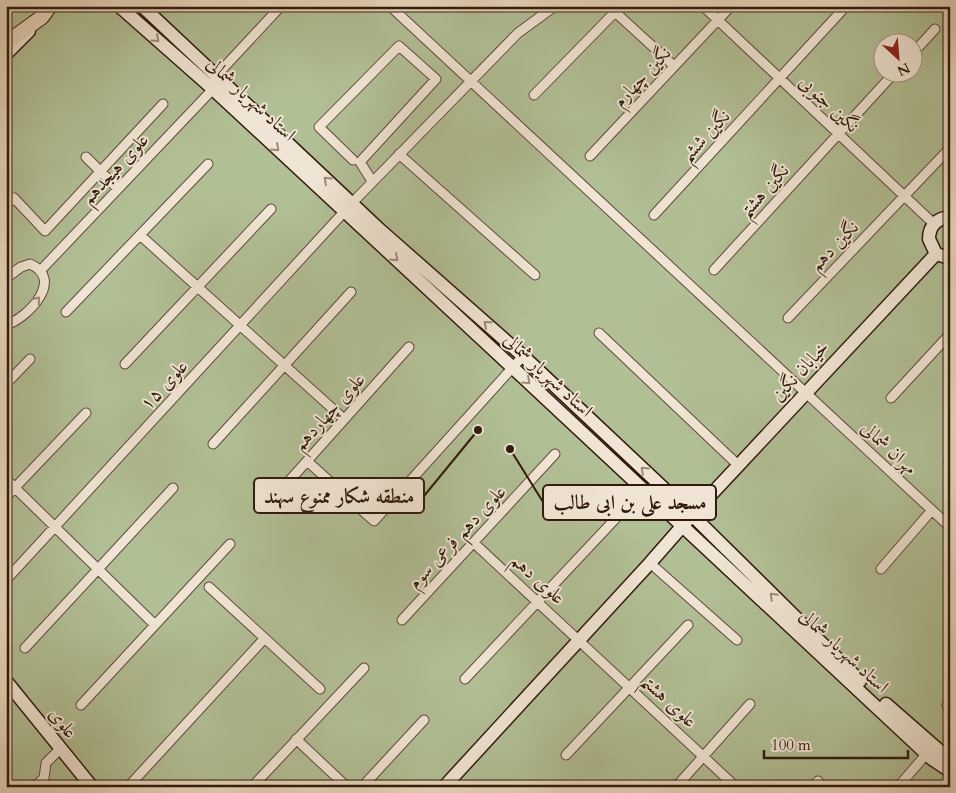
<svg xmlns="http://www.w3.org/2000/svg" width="956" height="793" viewBox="0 0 956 793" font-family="Cardo,Amiri,serif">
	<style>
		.green { fill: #b1bf95; stroke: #716d51; fill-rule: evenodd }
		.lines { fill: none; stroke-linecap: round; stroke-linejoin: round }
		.street-casing { stroke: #5f4a39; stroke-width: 11 }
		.secondary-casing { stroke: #311b0d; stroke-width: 15 }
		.primary-casing { stroke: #311b0d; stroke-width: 16 }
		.street { stroke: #f0e5d4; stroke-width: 9 }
		.secondary { stroke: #f0e5d4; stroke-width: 12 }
		.primary { stroke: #e8d7bd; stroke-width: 14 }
		.oneway { stroke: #9a8a7a }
		.labels { text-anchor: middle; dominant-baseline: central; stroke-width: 4; stroke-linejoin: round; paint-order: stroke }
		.street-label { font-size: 19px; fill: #311b0d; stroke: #f0e5d4 }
		.leader { fill: none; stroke: #311b0d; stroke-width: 2 }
		.callout-dot { fill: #311b0d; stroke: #f0e5d4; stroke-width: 2 }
		.callout { fill: #f0e5d4; stroke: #311b0d; stroke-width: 2 }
		.callout-label { font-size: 20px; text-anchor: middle; font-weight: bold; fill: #311b0d }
	</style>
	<rect width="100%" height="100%" fill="#e8d7bd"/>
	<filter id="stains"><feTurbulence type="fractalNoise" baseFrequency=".004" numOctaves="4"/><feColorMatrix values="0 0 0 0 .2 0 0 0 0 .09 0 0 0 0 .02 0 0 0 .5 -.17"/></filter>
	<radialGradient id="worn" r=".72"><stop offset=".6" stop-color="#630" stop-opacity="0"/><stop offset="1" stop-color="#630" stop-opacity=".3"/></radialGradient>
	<path class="green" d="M6,6H950V787H6ZM884,42H914V72H884Z"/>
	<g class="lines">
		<g class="street-casing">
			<path id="street" d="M390,6L950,527
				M703,6L934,224
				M615,12L674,66
				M914,52L935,29
				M215,77L281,6
				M534,95L621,6
				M399,154L535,275
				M590,156L731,6
				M86,157L118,189
				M353,160L319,127L399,46L436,79L360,162L372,181
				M352,203L518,33L555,6
				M6,205L14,198L45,231L163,104
				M654,215L846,6
				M140,235L344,419
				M41,270L213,89
				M714,270L895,72
				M6,278L21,267L30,264C65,279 28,318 6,325
				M66,312L208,164
				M788,318L950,148
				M599,333L738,465
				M125,364L271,209
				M6,384L30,359
				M891,398L950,334
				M213,444L351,292
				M307,461L374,521L523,356
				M949,462L950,461
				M6,479L155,625
				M6,497L86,413
				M273,499L409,347
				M474,543L736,787
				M650,563L737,640
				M881,569L932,510
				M6,580L344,212
				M209,587L320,689
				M402,620L555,454
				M25,648L173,488
				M465,679L618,516
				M950,701L947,705L950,708
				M81,705L230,544
				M296,739L347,787
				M566,755L688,625
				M34,787L44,778L46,763L60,749
				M128,787L264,639
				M252,787L364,668
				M362,787L424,720
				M676,787L750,704
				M813,787L818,781
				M898,787L929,751"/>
		</g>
		<g class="secondary-casing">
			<path id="secondary" d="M119,6L213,89L512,367L932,759L950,771
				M142,6L379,229L523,356L692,515L860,681
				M6,54L29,31
				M950,217C937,218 929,226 929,239L936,254L950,258
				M6,681L92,787
				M886,704L950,760
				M444,787L650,563L692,515L936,254"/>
		</g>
		<g class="primary-casing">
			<path id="primary" d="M6,43L42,17L50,6"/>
		</g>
		<use href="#street" class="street"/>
		<use href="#secondary" class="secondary"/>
		<use href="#primary" class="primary"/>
	</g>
	<defs><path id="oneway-chevron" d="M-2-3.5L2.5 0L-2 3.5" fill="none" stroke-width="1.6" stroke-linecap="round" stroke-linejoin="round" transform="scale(1.25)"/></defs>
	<g class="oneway">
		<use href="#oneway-chevron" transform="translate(156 39) rotate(42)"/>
		<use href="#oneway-chevron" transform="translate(276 148) rotate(43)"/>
		<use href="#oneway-chevron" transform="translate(327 180) rotate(-137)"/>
		<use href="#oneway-chevron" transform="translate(395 258) rotate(43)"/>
		<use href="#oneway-chevron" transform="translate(37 300) rotate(-51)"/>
		<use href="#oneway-chevron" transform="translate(487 324) rotate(-139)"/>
		<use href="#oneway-chevron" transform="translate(527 381) rotate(43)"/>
		<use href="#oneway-chevron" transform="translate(644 470) rotate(-137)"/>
		<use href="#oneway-chevron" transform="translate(773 596) rotate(-135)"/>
	</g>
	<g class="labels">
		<g class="street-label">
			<text transform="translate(642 77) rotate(-47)">نگین چهارم</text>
			<text transform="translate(251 99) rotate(43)">استاد شهریار شمالی</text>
			<text transform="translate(829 104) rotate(43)">نگین جنوبی</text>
			<text transform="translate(705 136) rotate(-47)">نگین ششم</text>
			<text transform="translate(115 169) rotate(-47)">علوی هیجدهم</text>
			<text transform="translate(764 191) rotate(-48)">نگین هشتم</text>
			<text transform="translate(834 246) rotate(-46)">نگین دهم</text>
			<text transform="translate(800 371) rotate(-47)">خیابان نگین</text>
			<text transform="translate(548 375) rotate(43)">استاد شهریار شمالی</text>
			<text transform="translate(164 385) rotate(-47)">علوی ۱۵</text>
			<text transform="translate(329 412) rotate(-48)">علوی چهاردهم</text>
			<text transform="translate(889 448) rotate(43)">مهران شمالی</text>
			<text transform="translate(457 537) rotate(-47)">علوی دهم فرعی سوم</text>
			<text transform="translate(538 579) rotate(42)">علوی دهم</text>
			<text transform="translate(844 651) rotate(43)">استاد شهریار شمالی</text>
			<text transform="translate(669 701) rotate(43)">علوی هشتم</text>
			<text transform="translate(63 723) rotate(52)">علوی</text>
		</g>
	</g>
	<path class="leader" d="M478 430L424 496M510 449L543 502"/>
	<g class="callout-dot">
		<circle cx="478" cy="430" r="5"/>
		<circle cx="510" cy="449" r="5"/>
	</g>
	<g class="callout">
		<rect x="254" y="478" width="170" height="35" rx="5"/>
		<rect x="543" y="485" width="173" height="35" rx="5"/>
	</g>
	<g class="callout-label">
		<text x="339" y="503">منطقه شکار ممنوع سهند</text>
		<text x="630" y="509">مسجد علی بن ابی طالب</text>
	</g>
	<rect width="956" height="793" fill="none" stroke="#e8d7bd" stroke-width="25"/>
	<rect x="8" y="8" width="941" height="778" fill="none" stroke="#311b0d" stroke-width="2.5"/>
	<rect x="12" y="12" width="931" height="768" fill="none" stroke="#311b0d"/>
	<g transform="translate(898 58) rotate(154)"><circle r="24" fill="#f0e5d4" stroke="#a49484"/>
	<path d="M0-4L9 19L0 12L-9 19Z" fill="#8f2418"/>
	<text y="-8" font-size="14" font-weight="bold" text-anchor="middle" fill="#311b0d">N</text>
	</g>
	<path d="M764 750v8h144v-8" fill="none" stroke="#311b0d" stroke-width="2.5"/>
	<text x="771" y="750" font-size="15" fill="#311b0d" stroke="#f0e5d4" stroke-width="4" paint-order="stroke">100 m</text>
	<rect width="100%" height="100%" filter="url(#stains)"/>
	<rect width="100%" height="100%" fill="url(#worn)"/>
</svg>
